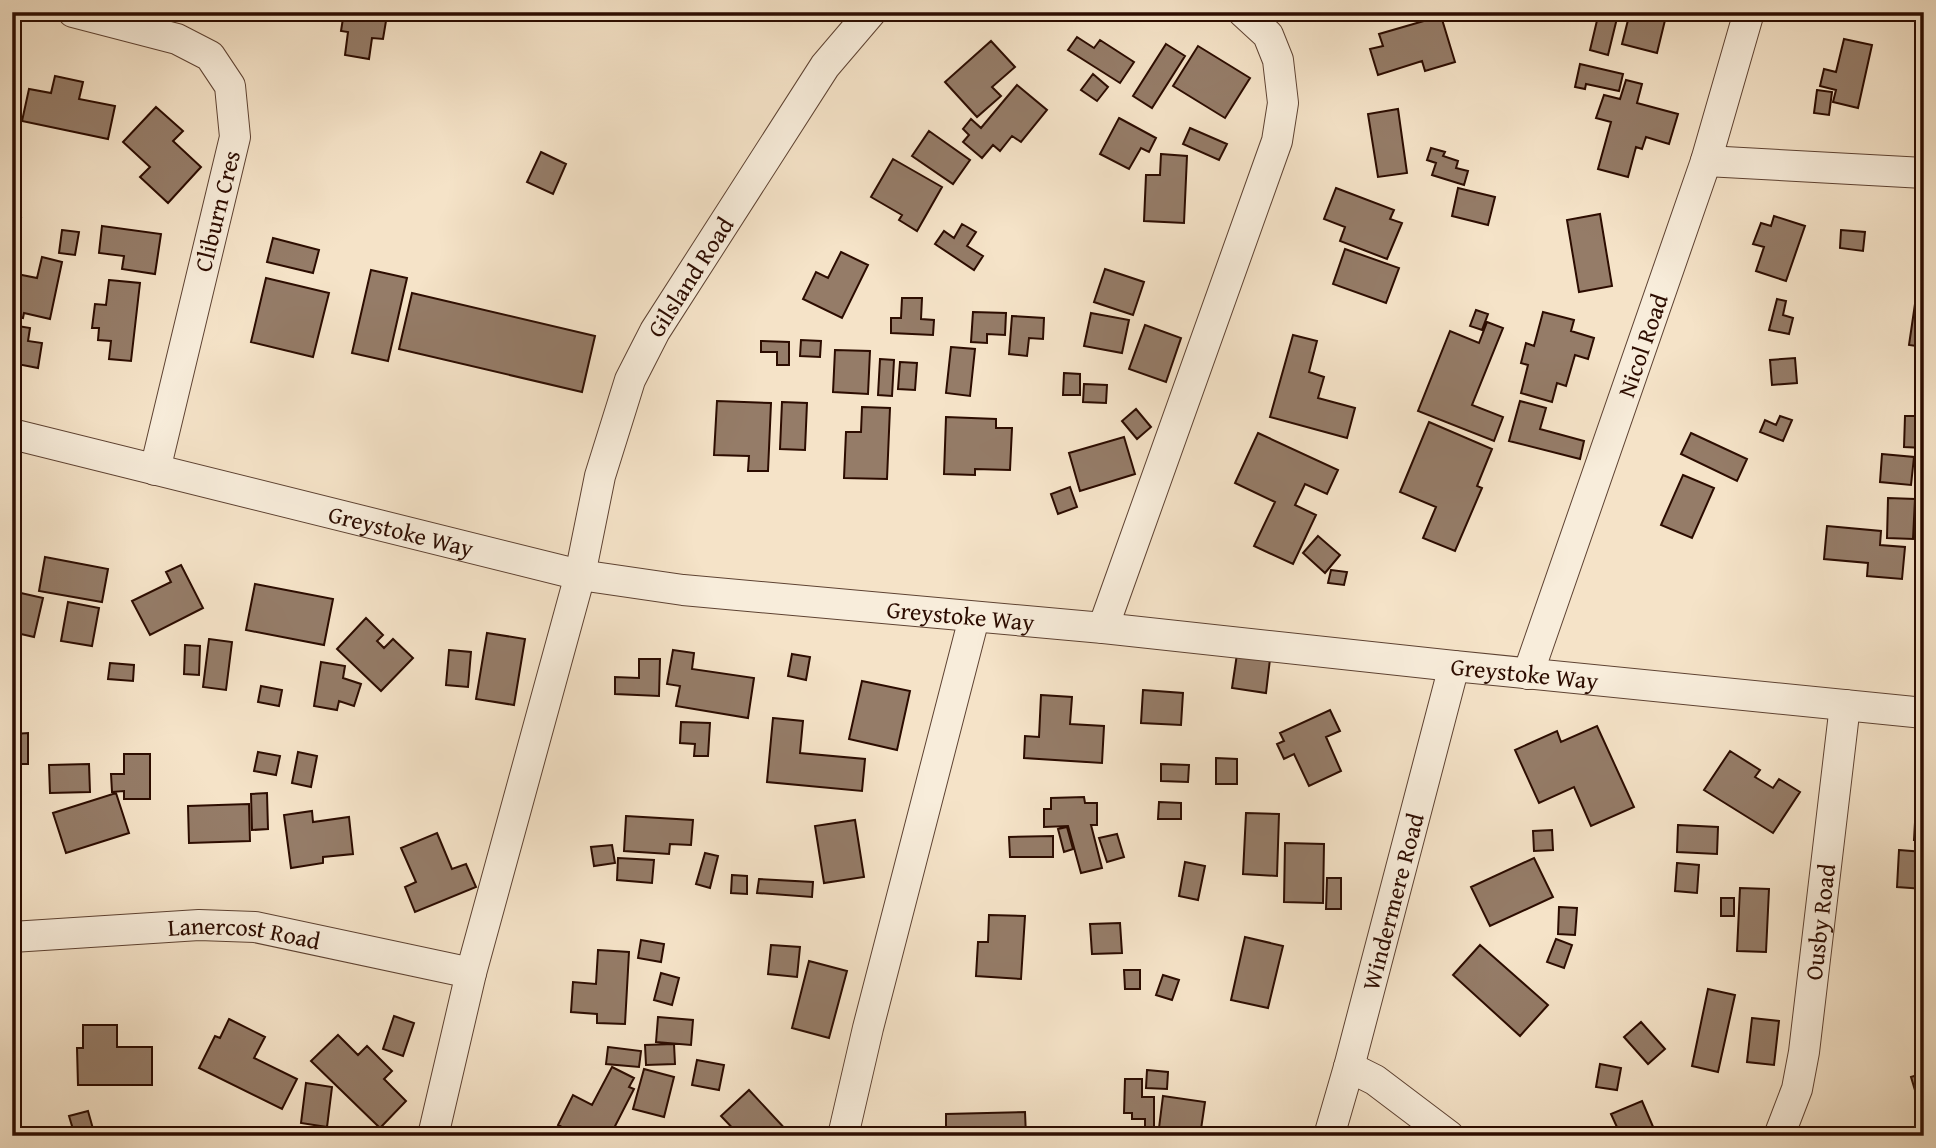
<svg xmlns="http://www.w3.org/2000/svg" width="1936" height="1148" viewBox="0 0 1936 1148" font-family="'Gentium Book Plus',serif">
	<style>
		.building { fill: #957c68; stroke: #2c0c00; stroke-width: 2 }
		.lines { fill: none; stroke-linecap: round; stroke-linejoin: round }
		.minor-casing { stroke: #5e4232; stroke-width: 32 }
		.minor { stroke: #f8eddb; stroke-width: 30 }
		.labels { text-anchor: middle; dominant-baseline: central; stroke-width: 6; stroke-linejoin: round; paint-order: stroke }
		.street-label { font-size: 24px; fill: #2c0c00; stroke: #f8eddb }
	</style>
	<rect width="100%" height="100%" fill="#f5e3c8"/>
	<filter id="stains"><feTurbulence type="fractalNoise" baseFrequency=".00286" numOctaves="4"/><feColorMatrix values="0 0 0 0 .2 0 0 0 0 .09 0 0 0 0 .02 0 0 0 .5 -.17"/></filter>
	<radialGradient id="worn" r=".72"><stop offset=".6" stop-color="#630" stop-opacity="0"/><stop offset="1" stop-color="#630" stop-opacity=".3"/></radialGradient>
	<path class="building" d="M344,12H382V14L387,15L383,39L372,38L369,59L345,55L348,32L341,31Z
		M1599,12L1618,14L1608,55L1590,50Z
		M1630,12H1667L1657,53L1622,44Z
		M1441,16L1455,62L1425,71L1422,61L1378,75L1370,49L1383,46L1379,34Z
		M1077,37L1094,48L1100,40L1134,62L1120,83L1068,50Z
		M1844,39L1872,45L1858,108L1833,102L1836,90L1820,86L1824,69L1836,72Z
		M991,41L1015,67L992,87L1001,96L977,117L945,82Z
		M1166,44L1185,56L1152,108L1133,96Z
		M1198,46L1250,78L1225,118L1173,86Z
		M1580,64L1623,74L1619,91L1586,84L1585,89L1575,87Z
		M1093,74L1108,87L1097,101L1081,90Z
		M55,76L83,82L79,99L115,106L108,139L22,121L29,89L51,93Z
		M1626,80L1642,84L1637,103L1678,114L1669,144L1646,137L1642,149L1636,147L1628,177L1598,169L1611,122L1596,118L1604,95L1620,99Z
		M1017,85L1047,110L1021,142L1012,136L1000,151L993,145L982,158L963,142L969,135L963,129L971,119L981,128Z
		M1817,90L1832,92L1829,115L1814,113Z
		M156,107L183,131L173,141L201,167L168,203L140,177L150,167L123,142Z
		M1398,109L1407,173L1378,177L1368,114Z
		M1119,118L1156,138L1149,152L1141,148L1129,169L1100,154Z
		M1190,128L1227,144L1219,160L1183,144Z
		M929,131L970,160L953,184L912,156Z
		M1431,148L1445,152L1443,156L1458,161L1456,168L1468,171L1464,185L1432,175L1436,163L1427,160Z
		M541,152L566,164L553,194L527,182Z
		M1161,154L1187,156L1184,223L1144,221L1146,175H1160Z
		M893,159L942,187L917,231L899,220L902,215L871,197Z
		M1336,188L1394,210L1390,219L1402,223L1387,259L1340,241L1345,227L1324,219Z
		M1458,188L1495,197L1488,225L1452,216Z
		M1600,214L1612,286L1579,292L1567,220Z
		M12,216L21,218L14,249H12Z
		M1774,216L1805,226L1786,281L1756,271L1764,247L1753,244L1761,223L1771,226Z
		M962,224L976,232L967,246L983,256L974,270L935,244L944,231L954,238Z
		M102,226L161,234L155,274L122,269L124,256L99,253Z
		M62,230L79,232L75,255L59,253Z
		M1841,230L1865,232L1863,251L1840,248Z
		M273,238L319,250L313,273L267,262Z
		M1345,249L1399,268L1386,303L1333,284Z
		M841,252L868,265L842,318L803,299L816,272L828,278Z
		M42,257L62,262L50,319L24,313L23,318L12,316V273L37,278Z
		M1105,269L1144,282L1133,315L1094,302Z
		M371,270L407,278L388,361L352,353Z
		M266,278L329,293L313,357L251,342Z
		M109,280L140,283L131,361L109,359L111,341L98,340L99,328H92L95,304L106,305Z
		M412,293L595,336L582,392L399,349Z
		M1916,297L1924,298V347L1909,345Z
		M902,298H922L921,319L934,320L933,335L891,333V318H901Z
		M1777,299L1786,301L1783,315L1793,318L1789,334L1769,330Z
		M1476,310L1488,314L1482,330L1470,326Z
		M973,312L1006,313L1005,335L987,334V343L971,342Z
		M1543,312L1574,320L1571,331L1594,338L1588,359L1575,355L1566,386L1557,383L1552,402L1521,393L1528,365L1521,363L1526,343L1534,346Z
		M1091,313L1129,320L1122,353L1084,346Z
		M1012,316L1044,318L1043,339L1029,338L1027,356L1009,354Z
		M1487,322L1503,328L1472,405L1503,417L1494,441L1418,411L1450,331L1479,343Z
		M12,325L30,328L28,341L42,343L38,368L12,363Z
		M1145,325L1181,338L1166,382L1129,369Z
		M1293,335L1317,341L1309,372L1324,377L1318,398L1355,408L1347,438L1270,417Z
		M801,340L821,341L820,357L800,356Z
		M761,341L789,342V365H777V352H761Z
		M951,347L975,349L970,396L946,393Z
		M835,350L870,351L868,394L833,392Z
		M1795,358L1797,383L1772,385L1770,360Z
		M880,359L894,360L892,396L878,395Z
		M900,362L917,363L915,390L898,389Z
		M1064,373L1080,374V395H1063Z
		M1084,384L1107,385L1106,403L1083,402Z
		M717,401L771,403L768,471H748L749,456L714,455Z
		M1520,401L1546,408L1540,429L1584,441L1580,459L1509,441Z
		M782,402L807,403L805,450L780,449Z
		M862,407L890,408L887,479L844,478L846,432H861Z
		M1136,409L1151,427L1137,439L1122,421Z
		M1780,416L1792,420L1783,441L1760,432L1765,420L1776,425Z
		M1905,416H1924V448L1904,447Z
		M946,417L996,419V428H1012L1010,470L975,469V475L944,474Z
		M1429,422L1492,449L1477,486L1482,488L1455,551L1423,538L1436,507L1400,492Z
		M1258,433L1338,470L1327,494L1305,484L1295,505L1316,515L1293,564L1254,546L1275,502L1235,483Z
		M1691,433L1747,459L1737,481L1681,454Z
		M1124,437L1135,474L1080,491L1069,453Z
		M1882,454L1914,457L1911,485L1880,482Z
		M1683,475L1714,488L1692,538L1661,525Z
		M1070,487L1077,507L1058,514L1051,494Z
		M1888,498L1915,499L1913,539L1887,538Z
		M1827,526L1881,531L1880,545L1905,547L1902,579L1867,576L1868,563L1824,559Z
		M1318,536L1340,555L1325,573L1303,553Z
		M45,557L108,569L102,602L39,591Z
		M181,565L203,608L150,635L132,601L171,582L166,572Z
		M1331,570L1347,572L1344,585L1328,583Z
		M255,584L333,599L324,645L246,630Z
		M12,591L43,598L34,637L12,632Z
		M68,602L99,608L92,646L61,641Z
		M366,618L383,635L377,641L384,648L393,639L413,658L381,691L337,649Z
		M487,633L525,639L514,705L476,699Z
		M209,639L232,642L226,690L203,687Z
		M185,645L200,646L199,675L184,674Z
		M449,650L471,652L468,687L446,685Z
		M673,650L694,653L692,669L754,678L748,718L676,706L680,686L667,684Z
		M792,654L810,657L806,680L788,676Z
		M1237,654L1270,659L1266,693L1232,688Z
		M639,659H660L659,696L615,694V677L639,678Z
		M321,662L345,666L343,678L361,684L354,706L339,701L337,710L314,706Z
		M110,663L134,665L133,681L108,679Z
		M862,681L910,691L897,750L849,739Z
		M261,686L282,690L279,706L258,702Z
		M1143,690L1183,693L1181,725L1141,723Z
		M1041,695L1072,697L1070,724L1104,726L1102,763L1024,758L1025,736L1039,737Z
		M1330,710L1340,731L1326,737L1341,771L1309,786L1294,754L1284,759L1277,744L1284,741L1280,733Z
		M773,718L803,721L800,753L865,759L862,791L767,782Z
		M681,722L710,723L708,756H694L695,744L680,743Z
		M1597,726L1634,807L1591,826L1574,787L1539,803L1515,750L1557,731L1561,742Z
		M28,733V764H12V753H15L14,734Z
		M1730,751L1760,770L1755,777L1773,788L1779,779L1800,792L1773,833L1704,790Z
		M258,752L280,756L276,775L254,771Z
		M298,752L317,756L311,787L292,783Z
		M124,754H150V799H124V791L112,792L111,774H124Z
		M1216,758L1237,759V784H1216Z
		M89,764L90,792L50,793L49,765Z
		M1161,764L1189,765L1188,782L1161,781Z
		M116,793L129,833L66,853L53,813Z
		M267,793L268,829L252,830L251,794Z
		M1084,797L1085,803H1097V825H1091L1102,868L1081,873L1068,826L1044,827V809H1051V798Z
		M1159,802L1181,803V819H1158Z
		M12,804H17L18,848H12Z
		M249,804L250,841L189,843L188,806Z
		M1916,805H1924V840H1914Z
		M312,811L313,822L349,817L353,854L323,857V863L291,868L284,815Z
		M1246,813L1279,814L1277,876L1243,874Z
		M626,816L693,820L691,845L670,844L669,854L624,851Z
		M855,820L864,877L824,883L815,826Z
		M1678,825L1718,827L1717,854L1677,852Z
		M1067,827L1073,849L1064,852L1058,829Z
		M1552,830L1553,850L1534,851L1533,831Z
		M437,833L452,869L466,864L476,887L415,912L405,887L416,882L401,848Z
		M1117,834L1124,857L1107,862L1099,838Z
		M1053,836V857H1010L1009,837Z
		M1285,843L1324,844L1323,903L1284,902Z
		M612,845L615,863L594,866L591,847Z
		M1899,850L1924,852V889L1897,887Z
		M705,853L718,856L710,888L696,884Z
		M618,858L654,860L652,883L617,880Z
		M1534,858L1553,897L1490,926L1471,887Z
		M1185,862L1205,866L1198,900L1179,896Z
		M1677,863L1699,865L1697,893L1675,891Z
		M732,875L747,876V894L731,893Z
		M1327,878H1341V909H1326Z
		M759,879L813,882L812,897L757,893Z
		M1740,888L1769,889L1766,952L1737,951Z
		M1721,898H1734V916H1721Z
		M1559,907L1577,908L1575,935L1558,934Z
		M989,915L1025,916L1021,979L976,976L978,942H988Z
		M1120,923L1122,953L1092,954L1090,924Z
		M1245,937L1283,946L1268,1008L1231,1000Z
		M1556,939L1572,945L1564,968L1547,962Z
		M641,940L664,944L661,962L638,958Z
		M771,945L800,947L797,977L768,974Z
		M1480,945L1548,1005L1520,1036L1453,975Z
		M598,950L629,952L625,1024L597,1023V1014L571,1012L573,982L596,984Z
		M809,961L847,971L829,1038L792,1028Z
		M1124,970H1140V989H1125Z
		M661,973L679,978L672,1005L654,1000Z
		M1163,975L1179,980L1172,1000L1156,995Z
		M1708,989L1735,995L1718,1072L1692,1066Z
		M394,1016L414,1023L403,1056L383,1049Z
		M658,1017L693,1020L691,1045L656,1042Z
		M1752,1018L1779,1021L1774,1065L1747,1062Z
		M229,1019L265,1037L254,1058L297,1079L282,1109L199,1068L215,1036L220,1038Z
		M1641,1022L1665,1049L1648,1064L1624,1037Z
		M83,1025H117V1047H152V1085H78L77,1048H83Z
		M338,1035L358,1055L367,1046L392,1071L384,1079L406,1101L380,1128L311,1061Z
		M674,1044L675,1064L646,1065L645,1045Z
		M608,1047L641,1051L639,1067L606,1064Z
		M697,1060L724,1065L719,1090L692,1085Z
		M1600,1064L1621,1068L1617,1090L1596,1087Z
		M612,1067L634,1078L629,1087L634,1089L610,1136H578L558,1125L573,1095L592,1105Z
		M644,1069L674,1077L664,1117L633,1109Z
		M1147,1070L1168,1072L1167,1089L1146,1088Z
		M1924,1073V1117H1923L1911,1077Z
		M1125,1079H1142V1097H1154V1129H1145V1119H1132V1113H1124Z
		M306,1083L332,1087L327,1127L301,1123Z
		M749,1090L789,1133L786,1136H740L721,1116Z
		M1163,1096L1205,1102L1200,1136H1158Z
		M1642,1101L1657,1136H1621L1611,1114Z
		M88,1111L95,1136H75L69,1116Z
		M1025,1112L1026,1136H946V1114Z
		M301,1131L319,1132V1136H300Z"/>
	<g class="lines">
		<g class="minor-casing">
			<g id="minor">
				<path d="M73,12L177,39L210,56L230,86L235,137L155,470"/>
				<path d="M1706,161L1924,173"/>
				<path id="s1" d="M12,434L580,575L683,590L1103,628L1454,666L1924,713"/>
				<path d="M1103,628L1277,141L1283,103L1278,60L1268,35L1243,12"/>
				<path id="s2" d="M1528,674L1706,161L1749,12"/>
				<path id="s3" d="M12,937L199,925L255,927L471,973"/>
				<path d="M1349,1067L1375,1080L1449,1136"/>
				<path id="s4" d="M433,1136L471,973L580,575L600,476L630,380L655,331L825,66L871,12"/>
				<path d="M843,1136L868,1028L974,618"/>
				<path id="s5" d="M1329,1136L1349,1067L1454,666"/>
				<path id="s6" d="M1779,1136L1797,1089L1804,1052L1845,705"/>
			</g>
		</g>
		<use href="#minor" class="minor"/>
	</g>
	<g class="labels">
		<g class="street-label">
			<text transform="translate(217 211) rotate(-76)">Cliburn Cres</text>
			<text stroke="none"><textPath href="#s4" startOffset="901">Gilsland Road</textPath></text>
			<text stroke="none"><textPath href="#s2" startOffset="348">Nicol Road</textPath></text>
			<text stroke="none"><textPath href="#s1" startOffset="401">Greystoke Way</textPath></text>
			<text stroke="none"><textPath href="#s1" startOffset="968">Greystoke Way</textPath></text>
			<text stroke="none"><textPath href="#s1" startOffset="1535">Greystoke Way</textPath></text>
			<text stroke="none"><textPath href="#s5" startOffset="243">Windermere Road</textPath></text>
			<text stroke="none"><textPath href="#s6" startOffset="219">Ousby Road</textPath></text>
			<text stroke="none"><textPath href="#s3" startOffset="233">Lanercost Road</textPath></text>
		</g>
	</g>
	<rect width="1936" height="1148" fill="none" stroke="#f5e3c8" stroke-width="42"/>
	<rect x="14" y="14" width="1908" height="1120" fill="none" stroke="#2c0c00" stroke-width="3.5"/>
	<rect x="21" y="21" width="1894" height="1106" fill="none" stroke="#2c0c00" stroke-width="2"/>
	<rect width="100%" height="100%" filter="url(#stains)"/>
	<rect width="100%" height="100%" fill="url(#worn)"/>
</svg>
